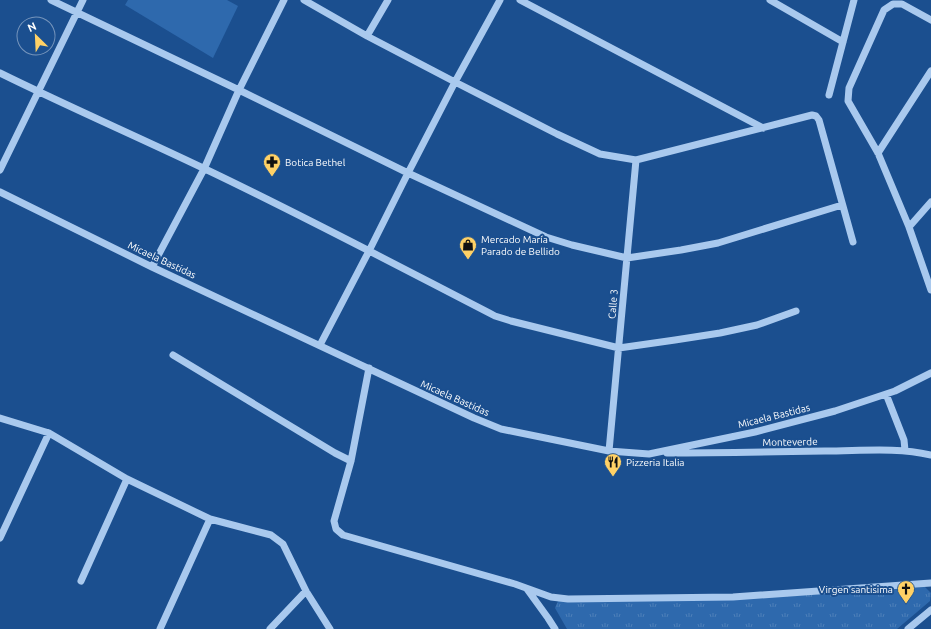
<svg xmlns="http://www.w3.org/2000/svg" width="931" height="629" viewBox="0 0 931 629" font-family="Ubuntu,sans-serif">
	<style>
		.park { fill: url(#park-tufts) }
		.pitch { fill: #2e69ad }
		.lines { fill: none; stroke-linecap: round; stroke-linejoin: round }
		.minor { stroke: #a9c9ee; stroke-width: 7 }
		.labels { text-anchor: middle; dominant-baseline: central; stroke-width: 4; stroke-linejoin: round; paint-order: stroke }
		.poi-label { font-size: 10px; fill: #fff; stroke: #1b4f8f; text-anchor: start }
		.street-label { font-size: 10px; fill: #fff; stroke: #1b4f8f }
	</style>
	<defs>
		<pattern id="park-tufts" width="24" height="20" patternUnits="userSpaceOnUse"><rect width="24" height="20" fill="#2e69ad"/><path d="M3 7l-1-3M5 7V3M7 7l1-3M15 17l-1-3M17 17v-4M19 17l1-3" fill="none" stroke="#4d80b9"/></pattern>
	</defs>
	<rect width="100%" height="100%" fill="#1b4f8f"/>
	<path class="park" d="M925,587L931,593L930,601L897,629H567L555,608L558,601L741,599Z"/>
	<path class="pitch" d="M128,0H227L238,6L213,58L125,5Z"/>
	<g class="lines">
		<path class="minor" d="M51,0L239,90L408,173L546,237L572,245L627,258L681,250L718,243L842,205
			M304,0L367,36L455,82L557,134L600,154L636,160L812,115L816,116L819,120L853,242
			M520,0L763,128
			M770,0L843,42
			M367,36L388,0
			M0,73C67,106 136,136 203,168C302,215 398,266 495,316L511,321L619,348L675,340L720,333L757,325L796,311
			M829,95L854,0
			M878,153L931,71
			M0,170L83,0
			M0,192L152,267L474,418L501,429L609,451L649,454L755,432L835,411L895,391L931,373
			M931,202L909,227L931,290
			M909,227L878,153L848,101L849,88L884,10L893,4H902L931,20
			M152,267L204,169L239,90L284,0
			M320,345L369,251L408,173L455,82L500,0
			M173,355L335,453L351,461
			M369,368L351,461L334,521L336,529L343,535L515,584L551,597L568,599L733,597L931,583
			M886,394L904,440L905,450
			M0,418L49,433L127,479L210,519L271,535L283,544L306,591L330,629
			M609,451L636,160
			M667,453C719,453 772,452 825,451C861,451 896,447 931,455
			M0,538L49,433
			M81,581L127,479
			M527,589L548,618L555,629
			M160,629L210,519
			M270,629L306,591
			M908,629L931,610"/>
	</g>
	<defs>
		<g id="pharmacy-pin" transform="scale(0.9)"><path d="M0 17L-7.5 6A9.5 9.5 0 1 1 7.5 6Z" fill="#ffd166" stroke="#1b4f8f"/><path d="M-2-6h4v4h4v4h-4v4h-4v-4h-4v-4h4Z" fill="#111"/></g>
		<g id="shop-pin" transform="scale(0.9)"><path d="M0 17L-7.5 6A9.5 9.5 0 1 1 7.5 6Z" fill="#ffd166" stroke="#1b4f8f"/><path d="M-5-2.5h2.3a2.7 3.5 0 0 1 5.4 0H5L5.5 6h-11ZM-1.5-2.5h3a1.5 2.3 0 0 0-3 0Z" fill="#111"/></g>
		<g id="restaurant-pin" transform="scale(0.9)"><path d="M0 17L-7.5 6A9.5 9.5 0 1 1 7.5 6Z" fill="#ffd166" stroke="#1b4f8f"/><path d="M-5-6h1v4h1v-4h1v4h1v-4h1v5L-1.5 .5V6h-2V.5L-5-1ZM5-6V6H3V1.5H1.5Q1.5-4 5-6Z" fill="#111"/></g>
		<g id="church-pin" transform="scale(0.9)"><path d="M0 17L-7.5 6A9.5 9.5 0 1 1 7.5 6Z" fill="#ffd166" stroke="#1b4f8f"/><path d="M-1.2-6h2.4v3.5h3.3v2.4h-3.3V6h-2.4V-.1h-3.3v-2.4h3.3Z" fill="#111"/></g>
	</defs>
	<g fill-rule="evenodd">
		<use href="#pharmacy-pin" x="272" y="162"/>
		<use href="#shop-pin" x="468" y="245"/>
		<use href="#restaurant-pin" x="613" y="462"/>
		<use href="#church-pin" x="906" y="589"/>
	</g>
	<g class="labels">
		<g class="poi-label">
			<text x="285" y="162">Botica Bethel</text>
			<text x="481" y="239">Mercado María<tspan x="481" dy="12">Parado de Bellido</tspan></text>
			<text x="626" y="462">Pizzeria Italia</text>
			<text x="893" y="589" text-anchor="end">Virgen santisima</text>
		</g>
		<g class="street-label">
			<text transform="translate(162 260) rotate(25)">Micaela Bastidas</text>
			<text transform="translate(613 304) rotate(-85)">Calle 3</text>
			<text transform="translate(455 398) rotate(24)">Micaela Bastidas</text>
			<text transform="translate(774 416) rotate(-14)">Micaela Bastidas</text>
			<text transform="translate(790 442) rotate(-1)">Monteverde</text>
		</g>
	</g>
	<g transform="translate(36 36) rotate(336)"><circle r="19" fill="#1b4f8f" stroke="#7695bc"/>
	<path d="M0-3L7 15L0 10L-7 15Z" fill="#ffd166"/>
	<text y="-6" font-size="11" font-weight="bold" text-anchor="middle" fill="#ffffff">N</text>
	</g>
</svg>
